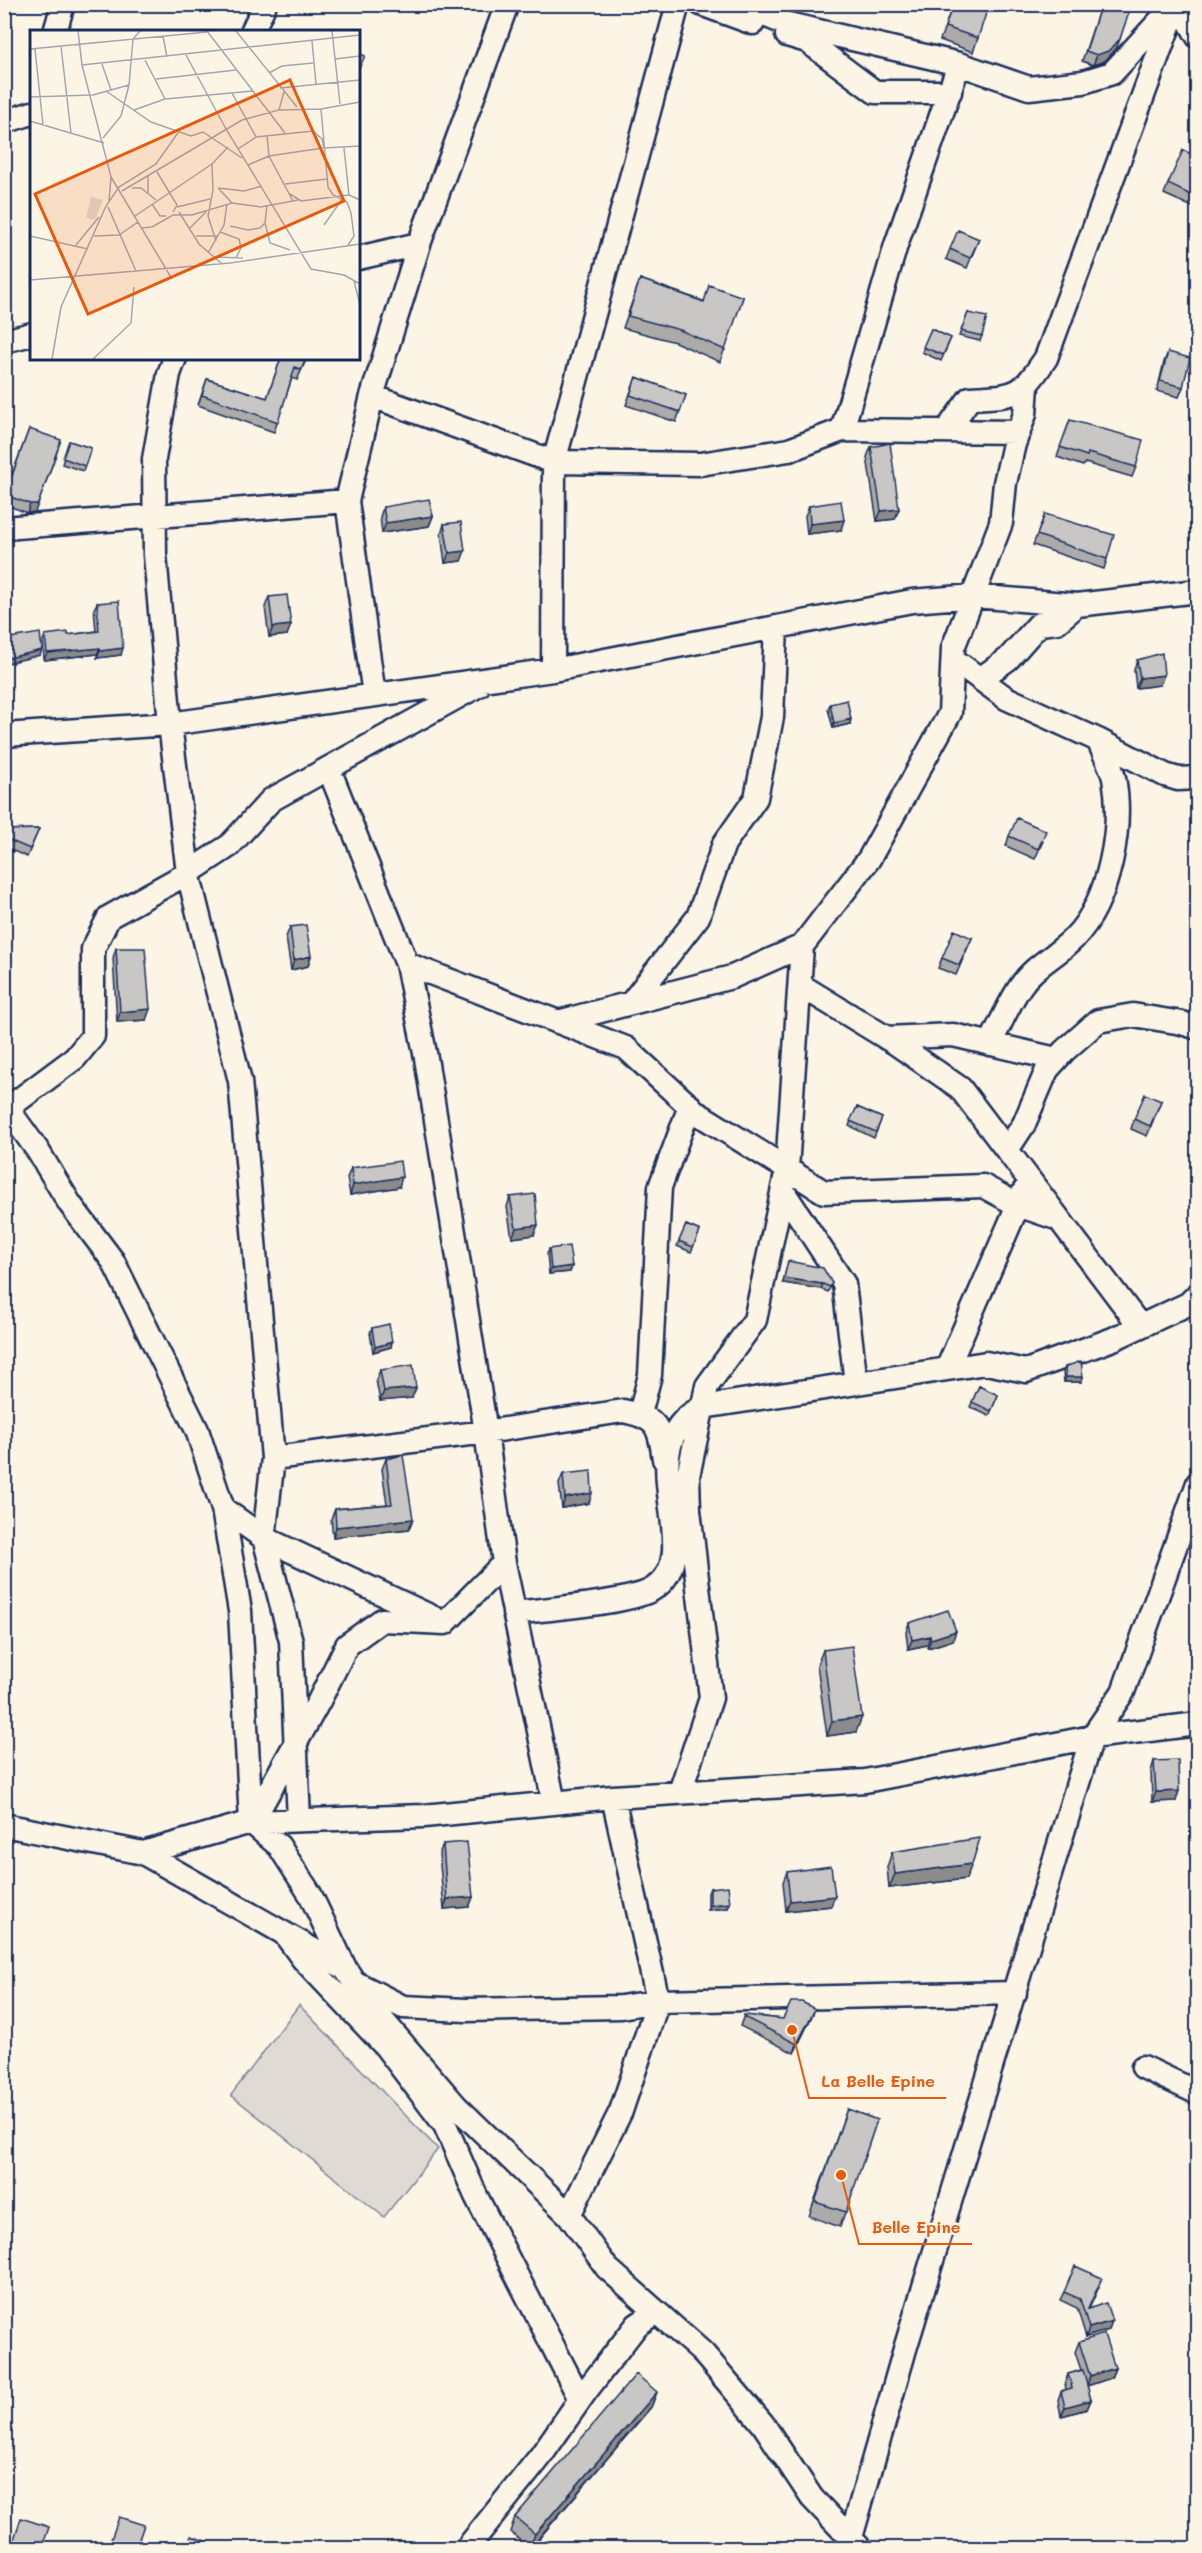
<svg xmlns="http://www.w3.org/2000/svg" width="1202" height="2553" viewBox="0 0 1202 2553" font-family="Mali,sans-serif">
	<style>
		.green { fill: #dfdbd4; stroke: #7d8599; stroke-width: 1.5 }
		.lines { fill: none; stroke-linecap: round; stroke-linejoin: round }
		.minor-casing { stroke: #1b2f5e; stroke-width: 27 }
		.minor { stroke: #fcf5e5; stroke-width: 22 }
		.wall { fill: #acabaa; stroke: #1b2f5e; stroke-width: 1.5 }
		.shaded-wall { fill: #8c8b8b; stroke: #1b2f5e; stroke-width: 1.5 }
		.building { fill: #c8c7c6; stroke: #1b2f5e; stroke-width: 1.5 }
		.inset-road { fill: none; stroke: #a2a6af; stroke-width: 1.5 }
		.view { fill: #e8590c; fill-opacity: 0.15; stroke: #e8590c; stroke-width: 3 }
		.inset-edge { fill: none; stroke: #1b2f5e; stroke-width: 3 }
		.leader { fill: none; stroke: #e8590c; stroke-width: 2 }
		.callout-dot { fill: #e8590c; stroke: #fcf5e5; stroke-width: 2 }
		.callout-label { font-size: 16px; text-anchor: middle; font-weight: bold; fill: #e8590c; stroke: #fcf5e5; stroke-width: 5; stroke-linejoin: round; paint-order: stroke }
	</style>
	<rect width="100%" height="100%" fill="#fcf5e5"/>
	<filter id="ink" filterUnits="userSpaceOnUse"><feTurbulence type="fractalNoise" baseFrequency=".0167" numOctaves="2"/><feDisplacementMap in="SourceGraphic" scale="12" xChannelSelector="R" yChannelSelector="G"/><feConvolveMatrix kernelMatrix="1 2 1 2 8 2 1 2 1" color-interpolation-filters="sRGB"/></filter>
	<g filter="url(#ink)">
		<path class="green" d="M299,2005L438,2149L384,2217L231,2095Z"/>
		<g class="lines">
			<g class="minor-casing">
				<path id="minor" d="M701,4L753,23
					M738,4L784,23L959,64L1029,88L1083,82L1112,73L1169,11
					M1179,4L1198,37
					M55,32L63,4
					M252,32L265,4
					M787,35L807,41L875,92H950
					M4,122L32,113
					M358,258L419,244
					M4,341L32,334
					M175,358L169,374L154,459L155,555L170,724L188,873L240,1081L273,1458L264,1538L291,1641L299,1820
					M372,396L554,462L700,464L789,450L842,430L1019,432
					M842,430L896,245L959,64
					M947,430L970,398C1018,395 1019,398 1046,358L1177,4
					M347,501L372,396L419,244L507,4
					M4,528L347,501L374,695
					M953,659L1006,698L1098,740C1103,752 1111,765 1114,778C1123,826 1110,901 1074,938C1058,955 1033,966 1020,987C1008,1005 1000,1025 990,1044
					M553,670L554,462L678,4
					M980,679L1008,659L1039,624L1057,622L1077,605
					M4,735L170,724L553,670L912,601L974,596L1077,605L1198,591
					M1098,740L1165,775L1178,779L1198,778
					M329,769L407,964L626,1048L697,1113L824,1192L983,1186L1018,1205L1059,1219
					M407,964L426,1058L486,1432L504,1563L554,1803
					M800,985L895,1043L960,1088L1140,1326
					M632,1002L698,917L724,844L756,798L772,717L776,627
					M558,1022L732,977L802,946
					M886,1038L953,1035L1056,1059
					M8,1109L38,1151L70,1204L113,1261L197,1430L223,1509L240,1611L251,1822L279,1846L310,1894L345,1968L367,2002L456,2106L569,2215L607,2268L703,2353L763,2424L812,2498L860,2548
					M4,1111L75,1058L93,1036V949L109,917L188,873L229,846L271,800L479,685
					M1007,1150L1024,1124L1047,1070L1064,1051L1098,1021L1133,1015L1182,1023L1198,1028
					M783,1191L844,1284L856,1383
					M947,1369L1024,1191
					M640,1414L650,1375L660,1187L690,1106
					M273,1458L486,1432L623,1411C658,1418 659,1426 664,1459
					M223,1509L264,1538L434,1618
					M514,1613C544,1609 632,1603 653,1589C711,1553 623,1446 703,1407L986,1363L1026,1371L1113,1339L1188,1304L1198,1294
					M680,1792L711,1698L689,1510L688,1476L707,1386L755,1320L787,1169L802,946L869,859L950,713L953,648L1001,523L1005,483L1014,444L1025,414L1027,386
					M252,1822L319,1701L347,1645L382,1620L445,1623L504,1563
					M4,1825L143,1853L345,1968
					M143,1853L251,1822L424,1816L613,1797L865,1781L1092,1737L1198,1724
					M284,1933L303,1959L386,2047L445,2125L476,2196L580,2399
					M358,1984L403,2007L466,2010L621,2007L658,2001L1015,1993
					M1143,2067L1198,2093
					M569,2215L621,2111L658,2001L613,1797
					M467,2548L540,2457L586,2391L637,2325L656,2312
					M848,2548L905,2349L1092,1737L1123,1692L1198,1483"/>
			</g>
			<use href="#minor" class="minor"/>
		</g>
		<path class="wall" d="M953,4L978,38L973,52L940,40Z
			M1101,4L1116,49L1105,61L1093,65L1082,61Z
			M1197,157V209L1164,194L1168,184Z
			M979,239L967,268L946,259L950,249Z
			M640,279L703,301L743,297L720,362L675,342L623,328Z
			M968,313L982,336L980,341L959,336Z
			M931,329L951,338L941,361L922,352Z
			M1168,352L1183,387L1179,397L1157,391L1164,362Z
			M281,358H307L297,380L292,378L274,432L198,405L207,379L267,398Z
			M636,377L686,395L676,422L626,405Z
			M1070,420L1136,467L1132,477L1085,463L1083,466L1057,457Z
			M29,429L35,512L27,513L4,504V496Z
			M69,441L91,448L83,471L62,464Z
			M871,447L895,519L877,521L867,457Z
			M809,506L841,530L807,534L805,516Z
			M383,507L433,516L429,526L382,533L380,517Z
			M1045,514L1107,559L1104,569L1033,545Z
			M444,524L461,561L445,563L441,534Z
			M269,597L287,635L269,637L265,607Z
			M97,603L121,655L97,658V654L44,660L43,641L45,635H68L96,631L94,609Z
			M1137,660L1160,685L1136,688L1134,670Z
			M830,704L850,724L833,728L828,709Z
			M39,829L27,857L4,847V830Z
			M1009,836L1043,841L1035,859L1006,846Z
			M290,927L308,966L291,970L286,937Z
			M1197,930V945L1193,942Z
			M972,938L956,975L938,968L942,958Z
			M116,948L146,1020L117,1022L113,958Z
			M1161,1101L1147,1136L1131,1129L1134,1119Z
			M857,1107L882,1118L874,1138L849,1126Z
			M351,1168L399,1187L350,1195L347,1178Z
			M510,1197L534,1235L512,1238L507,1207Z
			M686,1225L700,1231L691,1252L677,1246Z
			M549,1249L572,1266L570,1272L549,1274L547,1254Z
			M788,1261L832,1283L828,1292L821,1289L783,1283Z
			M372,1328L391,1347L373,1352L370,1333Z
			M1065,1367L1083,1377L1081,1382H1064L1063,1372Z
			M380,1370L412,1398L380,1401L376,1380Z
			M979,1386L998,1395L989,1416L970,1407Z
			M386,1459L413,1519L409,1529L333,1537L331,1519L335,1509L387,1504L382,1469Z
			M563,1474L589,1503L562,1508L559,1484Z
			M909,1623L953,1640L928,1648L927,1645L908,1649L906,1632Z
			M823,1650L856,1732L827,1736L817,1665Z
			M1154,1761L1176,1801L1152,1802L1151,1771Z
			M443,1844L473,1897L469,1907L444,1909L439,1854Z
			M892,1852L966,1879L889,1888L887,1867Z
			M787,1872L831,1906L786,1911L783,1882Z
			M710,1888L730,1903L728,1908L708,1910V1893Z
			M815,2009L811,2018L794,2053L740,2026L744,2015L783,2019Z
			M847,2109L877,2120L840,2227L809,2216Z
			M1099,2287L1089,2309L1109,2330L1086,2337L1077,2308L1060,2300L1064,2292Z
			M1079,2342L1115,2368L1111,2378L1087,2386L1091,2400L1087,2409L1061,2416L1058,2400L1061,2391L1066,2390L1065,2383L1068,2374L1081,2370L1075,2352Z
			M657,2392L651,2407L531,2548H529L510,2532L515,2517Z"/>
		<path class="shaded-wall" d="M1120,39L1116,49L1105,61L1093,65L1097,55Z
			M58,449L35,512L27,513L30,504Z
			M899,509L895,519L877,521L881,511Z
			M433,516L429,526L382,533L386,523Z
			M844,520L841,530L807,534L810,524Z
			M465,551L461,561L445,563L449,553Z
			M291,625L287,635L269,637L273,627Z
			M100,648L97,654L44,660L47,653Z
			M123,648L121,655L97,658L100,651Z
			M42,650L40,655L4,664V659Z
			M1164,675L1160,685L1136,688L1140,678Z
			M851,719L850,724L833,728L834,723Z
			M311,956L308,966L291,970L294,960Z
			M150,1009L146,1020L117,1022L120,1012Z
			M402,1177L399,1187L350,1195L353,1185Z
			M538,1225L534,1235L512,1238L516,1228Z
			M572,1266L570,1272L549,1274L551,1269Z
			M784,1278L823,1284L821,1289L783,1283Z
			M392,1342L391,1347L373,1352L375,1347Z
			M1066,1377H1083L1081,1382H1064Z
			M416,1388L412,1398L380,1401L384,1391Z
			M592,1493L589,1503L562,1508L565,1498Z
			M413,1519L409,1529L333,1537L336,1527Z
			M956,1631L953,1640L928,1648L931,1639Z
			M930,1636L927,1645L908,1649L912,1640Z
			M862,1717L856,1732L827,1736L832,1721Z
			M1179,1791L1176,1801L1152,1802L1156,1792Z
			M972,1864L966,1879L889,1888L895,1874Z
			M835,1896L831,1906L786,1911L790,1901Z
			M473,1897L469,1907L444,1909L447,1899Z
			M730,1903L728,1908L708,1910L710,1905Z
			M815,2009L811,2018L794,2053L797,2044Z
			M1112,2321L1109,2330L1086,2337L1089,2328Z
			M1115,2368L1111,2378L1087,2386L1090,2376Z
			M657,2392L651,2407L530,2548L535,2534Z
			M1091,2400L1087,2409L1061,2416L1065,2407Z"/>
		<path class="building" d="M953,4H989L978,38L945,27Z
			M1101,4L1129,12L1120,39L1108,51L1097,55L1086,51Z
			M358,53L365,56L358,70Z
			M1183,150L1197,157V198L1168,184Z
			M958,230L979,239L970,258L950,249Z
			M640,279L704,302L709,285L743,297L725,350L680,330L628,316Z
			M968,313L987,317L982,336L961,331Z
			M931,329L951,338L943,355L923,347Z
			M1168,352L1190,358L1183,387L1160,381Z
			M281,358H306L301,370L295,367L278,422L202,395L207,379L267,398Z
			M636,377L686,395L680,412L630,395Z
			M1070,420L1143,440L1136,467L1088,453L1087,456L1060,447Z
			M29,429L61,440L38,504H30L5,495Z
			M69,441L91,448L85,466L63,458Z
			M890,443L899,509L881,511L871,447Z
			M429,499L433,516L386,523L383,507Z
			M841,501L844,520L810,524L809,506Z
			M1045,514L1114,535L1107,559L1037,535Z
			M461,522L465,551L449,553L444,524Z
			M287,595L291,625L273,627L269,597Z
			M119,601L123,648L100,651V648L47,653L45,635L68,632V635L99,631L97,603Z
			M40,633L42,650L4,659V639Z
			M1162,653L1164,675L1140,678L1137,660Z
			M847,700L851,719L834,723L830,704Z
			M1017,818L1046,831L1038,849L1009,836Z
			M39,829L30,849L4,838V830Z
			M306,925L311,956L294,960L290,927Z
			M954,930L972,938L959,965L942,958Z
			M1197,930V939L1194,937Z
			M116,948H145L150,1009L120,1012Z
			M1145,1094L1161,1101L1150,1126L1134,1119Z
			M857,1107L882,1118L876,1132L850,1121Z
			M400,1161L402,1177L353,1185L351,1168Z
			M535,1194L538,1225L516,1228L510,1197Z
			M686,1225L700,1231L693,1247L679,1241Z
			M569,1246L572,1266L551,1269L549,1249Z
			M788,1261L823,1268L832,1283L830,1287L823,1284L784,1278Z
			M389,1324L392,1342L375,1347L372,1328Z
			M1081,1361L1083,1377H1066L1065,1367Z
			M413,1365L416,1388L384,1391L380,1370Z
			M979,1386L998,1395L991,1411L972,1402Z
			M403,1455L413,1519L336,1527L335,1509L392,1504L386,1459Z
			M591,1471L592,1493L565,1498L563,1474Z
			M948,1610L956,1631L931,1639L930,1636L912,1640L909,1623Z
			M852,1646L862,1717L832,1721L823,1650Z
			M1178,1760L1179,1791L1156,1792L1154,1761Z
			M980,1838L972,1864L895,1874L892,1852Z
			M467,1842L473,1897L447,1899L443,1844Z
			M831,1866L835,1896L790,1901L787,1872Z
			M728,1886L730,1903L710,1905V1888Z
			M791,2002H802L815,2009L797,2044L744,2017V2015L783,2019Z
			M847,2109L877,2120L846,2212L815,2202Z
			M1075,2266L1102,2278L1088,2309L1106,2303L1112,2321L1089,2328L1080,2299L1064,2292Z
			M1104,2334L1115,2368L1090,2376L1079,2342Z
			M1083,2370L1091,2400L1065,2407L1061,2391L1072,2388L1068,2374Z
			M636,2374L657,2392L535,2534L515,2517Z
			M119,2517L144,2525L136,2548H108Z
			M21,2518L49,2527L42,2548H11Z
			M191,2536L215,2544L214,2548H187Z"/>
	</g>
	<g transform="translate(30 30)">
		<rect width="330" height="330" fill="#fcf5e5"/>
		<path d="M61,167L73,170L65,190L56,188Z" fill="#dfdbd4"/>
		<path class="inset-road" d="M48,1L52,35L81,147L79,171M177,1L255,103M206,1L267,77M302,1L310,74M133,6L137,27M282,11L286,54M31,16L41,103M0,19L177,2M5,19L13,95M156,25L196,99L281,239L314,245L330,254M305,29L330,26M115,30L135,69M72,34L81,60M52,35L330,5M239,43L252,36L283,33M126,49L206,40M250,58L330,50M76,61L121,92L161,106L173,102L212,128M202,63L226,107L208,119M0,67L63,65L99,55M291,79L298,157L303,165L317,172L321,183L324,206L318,215M104,80L135,69L223,61M249,80L291,79L330,72M0,91L74,113M237,105L239,126L263,171M226,107L283,101L292,109L294,118L330,116M73,108L91,86L99,55L103,9L110,1M314,118L319,165L330,170M218,135L239,126L293,118M127,142L147,175L143,182M81,147L142,249M255,154L297,149M102,158H111L126,170M188,158L214,161L232,156M189,159L202,173M92,161L212,90L249,80L254,62M118,164V145M260,164L271,171L319,165M122,174L130,186H136M78,177L106,241M147,177L180,169M149,182L169,214L192,234M105,186L182,134M235,193L240,213L260,220M294,195L313,168M200,196L218,200L230,198L235,193L237,175M111,198L122,197L143,185H162L202,173L231,177L268,170M160,198L176,182M190,202L209,209L211,218L206,228M0,206L58,219M64,206L89,205L108,192M166,206H187M186,211L178,186L183,160L182,134L198,117M46,215L69,187M178,223L194,195L197,174M186,227L213,228M0,250L200,233L330,214M324,251L330,275M22,329L31,277L76,176L89,157L126,134L150,100M63,329L101,293L104,257"/>
		<path class="view" d="M260,50L314,171L58,284L5,164Z"/>
		<rect width="330" height="330" class="inset-edge"/>
	</g>
	<path class="leader" d="M792 2030L809 2098H946M841 2175L859 2244H972"/>
	<g class="callout-dot">
		<circle cx="792" cy="2030" r="6"/>
		<circle cx="841" cy="2175" r="6"/>
	</g>
	<g class="callout-label">
		<text x="878" y="2087">La Belle Epine</text>
		<text x="916" y="2233">Belle Epine</text>
	</g>
	<rect width="1202" height="2553" fill="none" stroke="#fcf5e5" stroke-width="24"/>
	<rect x="12" y="12" width="1178" height="2529" fill="none" stroke="#1b2f5e" stroke-width="2" filter="url(#ink)"/>
</svg>
